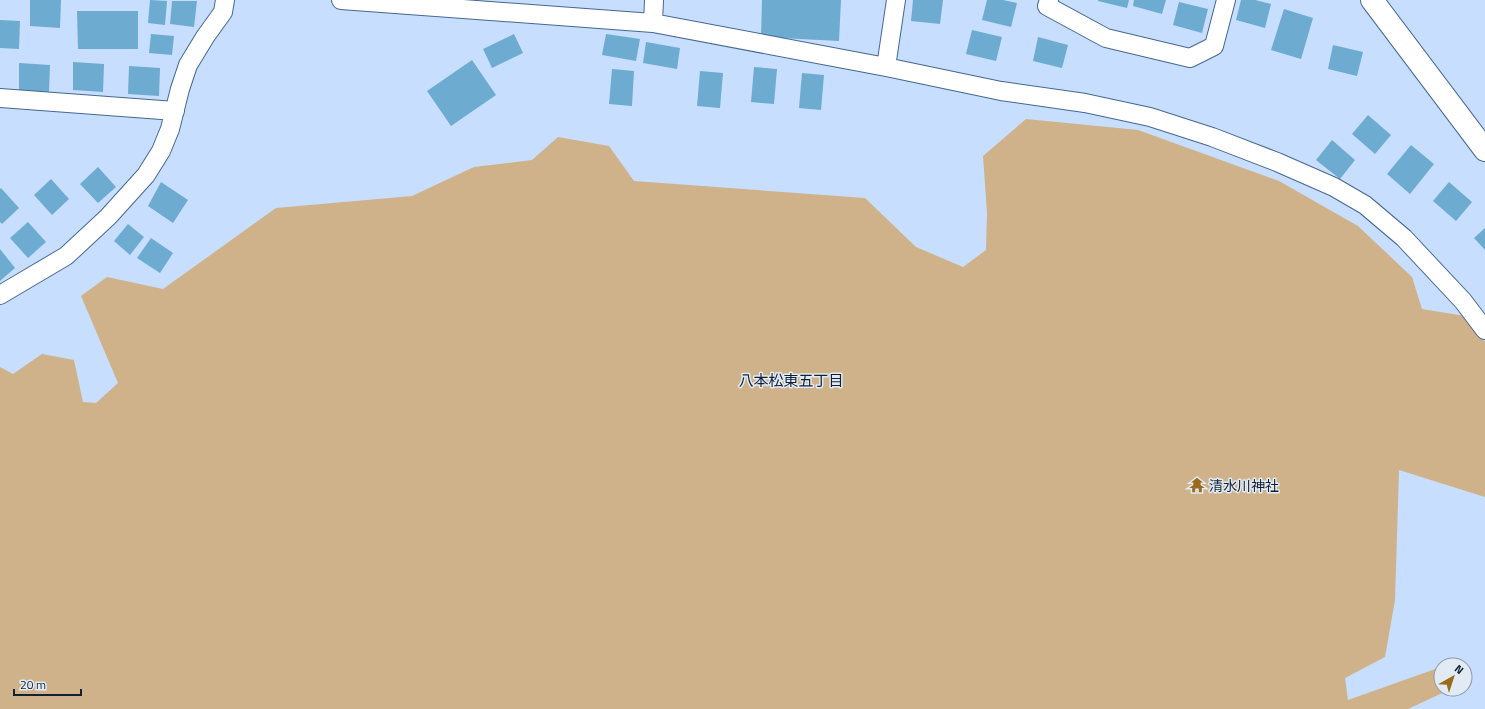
<svg xmlns="http://www.w3.org/2000/svg" width="1485" height="709" viewBox="0 0 1485 709" font-family="'Titillium Web','Noto Sans JP',sans-serif">
	<style>
		.green { fill: #cfb289 }
		.building { fill: #6dabd0 }
		.lines { fill: none; stroke-linecap: round; stroke-linejoin: round }
		.minor-casing { stroke: #456796; stroke-width: 20 }
		.tertiary-casing { stroke: #456796; stroke-width: 24 }
		.minor { stroke: #fff; stroke-width: 18 }
		.tertiary { stroke: #fff; stroke-width: 22 }
		.labels { text-anchor: middle; dominant-baseline: central; stroke-width: 3; stroke-linejoin: round; paint-order: stroke }
		.poi-label { font-size: 14px; fill: #122033; stroke: #e2eaf4; text-anchor: start }
		.neighbourhood-label { font-size: 15px; fill: #122033; stroke: #e2eaf4 }
	</style>
	<rect width="100%" height="100%" fill="#c7defe"/>
	<path class="green" d="M1026,119L1138,130L1279,181L1358,226L1412,277L1422,309L1465,316L1485,342V497L1399,470L1395,600L1385,657L1345,678L1348,700L1441,667V689H1451L1408,709H0V367L13,374L42,354L74,360L83,402L96,403L118,383L81,296L107,277L163,289L276,208L412,196L474,167L532,160L558,137L609,146L634,181L865,198L916,247L963,267L986,250L987,213L983,156Z"/>
	<path class="building" d="M30,0H61L60,28L30,26Z
		M150,0L167,1L165,25L148,23Z
		M762,0H841L839,41L761,37Z
		M913,0H943L940,24L911,21Z
		M987,0H1003L1017,3L1011,27L982,20Z
		M1098,0H1129L1127,8L1098,1Z
		M1134,0H1166L1162,14L1133,6Z
		M1241,0H1255L1271,4L1265,28L1236,20Z
		M172,1H197L194,27L170,24Z
		M1179,2L1208,9L1202,33L1173,25Z
		M1284,9L1313,18L1301,59L1271,50Z
		M77,11H138V49H78Z
		M0,20L20,21L19,49L0,48Z
		M972,30L1002,37L996,61L966,54Z
		M151,34L174,36L172,55L149,53Z
		M514,34L523,53L492,68L483,49Z
		M606,34L640,39L636,61L602,55Z
		M1038,37L1068,45L1062,68L1033,61Z
		M646,42L680,48L677,69L643,63Z
		M1333,45L1363,52L1357,76L1328,69Z
		M472,60L496,95L451,126L427,91Z
		M73,62L104,64L103,92L73,90Z
		M19,63L50,65L49,92L19,91Z
		M129,66L160,68L159,96L128,94Z
		M754,67L777,69L774,104L751,102Z
		M612,69L634,71L632,106L609,104Z
		M700,71L723,73L720,108L697,106Z
		M802,73L824,75L821,110L799,108Z
		M1368,115L1391,135L1375,154L1352,134Z
		M1332,140L1355,160L1340,179L1316,160Z
		M1411,145L1434,164L1410,194L1387,174Z
		M98,167L116,187L98,203L80,184Z
		M51,179L69,199L52,215L34,195Z
		M161,182L188,200L173,223L148,206Z
		M1449,182L1472,202L1456,221L1433,201Z
		M1,188L19,208L2,224L0,222V189Z
		M28,222L46,242L28,258L10,238Z
		M128,224L144,237L130,255L114,241Z
		M1485,228V250L1474,238Z
		M151,238L173,253L160,273L137,258Z
		M0,249L15,268L0,281Z"/>
	<g class="lines">
		<g class="minor-casing">
			<path id="minor" d="M341,0L653,23L886,67L1001,91L1085,103L1150,117L1212,137L1277,162L1334,187L1365,205L1404,238L1463,301L1485,330
				M1049,0L1047,6L1106,38L1190,58L1214,46L1226,0
				M653,23L654,0
				M886,67L896,0
				M0,98L175,111
				M0,295L66,256L108,217L146,175L161,151L170,129L180,89L188,65L205,37L223,12L225,0"/>
		</g>
		<g class="tertiary-casing">
			<path id="tertiary" d="M1372,0L1485,150"/>
		</g>
		<use href="#minor" class="minor"/>
		<use href="#tertiary" class="tertiary"/>
	</g>
	<defs>
		<g id="temple-bare" transform="scale(1.2)"><path d="M0-6L5-2H3V0L6.5 2.5H4V6H1.5V3h-3V6H-4V2.5H-6.5L-3 0V-2H-5Z" fill="#996b1b" stroke="#e2eaf4" stroke-width="2.5" paint-order="stroke"/></g>
	</defs>
	<g fill-rule="evenodd">
		<use href="#temple-bare" x="1197" y="485"/>
	</g>
	<g class="labels">
		<g class="poi-label">
			<text x="1209" y="485">清水川神社</text>
		</g>
		<g class="neighbourhood-label">
			<text x="791" y="380">八本松東五丁目</text>
		</g>
	</g>
	<g transform="translate(1453 677) rotate(39)"><circle r="19" fill="#e2eaf4" stroke="#8f99a7"/>
	<path d="M0-3L7 15L0 10L-7 15Z" fill="#996b1b"/>
	<text y="-6" font-size="11" font-weight="bold" text-anchor="middle" fill="#122033">N</text>
	</g>
	<path d="M14 689v6h67v-6" fill="none" stroke="#122033" stroke-width="2"/>
	<text x="20" y="689" font-size="12" fill="#122033" stroke="#e2eaf4" stroke-width="3" paint-order="stroke">20 m</text>
</svg>
